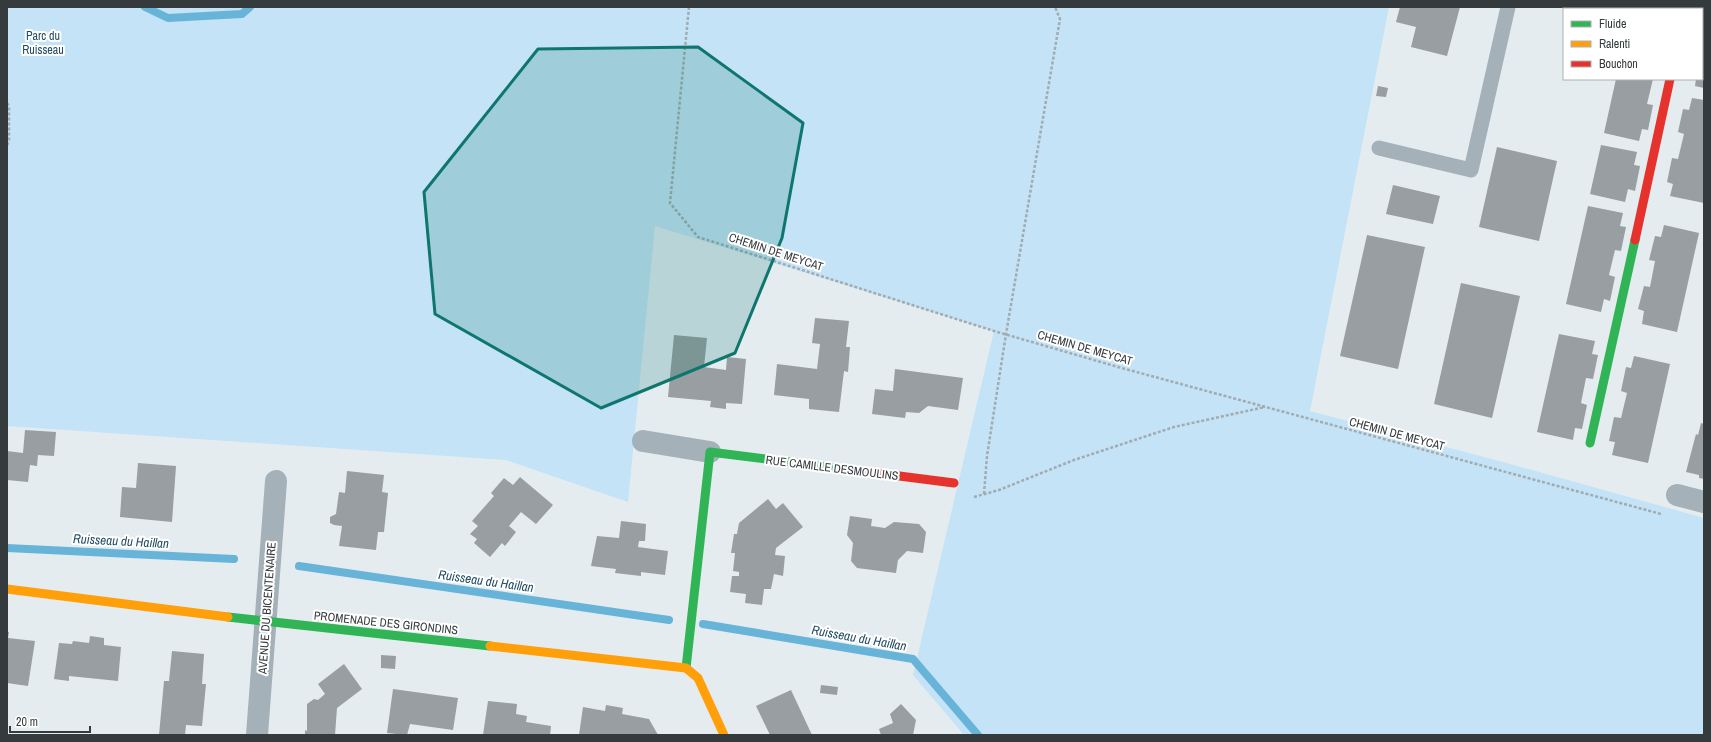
<svg xmlns="http://www.w3.org/2000/svg" width="1711" height="742" viewBox="0 0 1711 742" font-family="'Archivo Narrow',sans-serif">
	<style>
		.green { fill: #c4e3f6 }
		.lines { fill: none; stroke-linecap: round; stroke-linejoin: round }
		.stream { stroke: #68b4d8; stroke-width: 8 }
		.building { fill: #989ea1 }
		.path { stroke: #a1abb0; stroke-width: 2.5; stroke-dasharray: 3 2; stroke-linecap: butt }
		.lane { stroke: #a5b1b9; stroke-width: 15 }
		.street { stroke: #a5b1b9; stroke-width: 22 }
		.fast { stroke: #30b455; stroke-width: 9 }
		.slow { stroke: #ff9f0a; stroke-width: 9 }
		.jam { stroke: #e5322d; stroke-width: 9 }
		.marked { fill: #0f766e; fill-opacity: 0.2; stroke: #0f766e; stroke-width: 3; stroke-linejoin: round }
		.labels { text-anchor: middle; dominant-baseline: central; stroke-width: 4; stroke-linejoin: round; paint-order: stroke }
		.park-label { font-size: 12px; fill: #214b61; stroke: #fff }
		.street-label { font-size: 12px; fill: #353a3d; stroke: #fff }
		.water-label { font-size: 13px; font-style: italic; fill: #234d63; stroke: #fff }
	</style>
	<rect width="100%" height="100%" fill="#e4ecf0"/>
	<path class="green" d="M7,7H1389L1310,411L1503,462L1704,518V735H964L913,675L994,331L655,226L628,502L506,460L7,426Z"/>
	<g class="lines">
		<path class="stream" d="M145,7L168,18L242,14L250,7
			M7,548L234,559
			M299,566L669,620
			M703,624L913,659L978,735"/>
	</g>
	<path class="building" d="M1400,7H1460L1447,56L1411,47L1416,27L1396,22Z
		M1702,49H1704V88L1695,86L1696,79H1702Z
		M1616,79H1653L1647,104L1653,105L1648,130L1642,129L1639,141L1604,133Z
		M1378,86L1388,88L1386,97L1376,96Z
		M1692,98L1704,100V203L1670,196L1673,184L1667,182L1672,158L1678,159L1684,134L1678,132L1683,109L1689,110Z
		M1601,145L1637,152L1634,165L1640,166L1635,191L1628,189L1625,202L1590,194Z
		M1497,147L1557,161L1539,241L1479,227Z
		M1393,185L1440,196L1433,224L1386,214Z
		M1588,206L1623,213L1620,226L1626,227L1621,251L1615,250L1609,275L1615,277L1610,301L1604,299L1601,312L1566,304Z
		M1664,225L1699,233L1677,332L1642,324L1644,311L1638,309L1644,286L1650,287L1655,261L1649,260L1655,236L1661,237Z
		M1367,235L1425,247L1398,369L1340,356Z
		M1461,283L1520,296L1492,418L1434,404Z
		M815,318L849,321L846,347H850L848,372L844,371L839,412L809,409V399L774,395L777,364L817,369L820,344L812,343Z
		M1559,334L1595,341L1592,354L1598,355L1593,379L1586,378L1581,403L1587,405L1582,429L1575,428L1573,440L1537,432Z
		M674,335L707,338L704,367L726,370L727,357L746,359L742,404L726,403V409L710,407L711,401L668,397Z
		M1634,356L1670,364L1648,463L1612,455L1615,442L1609,441L1614,417L1621,418L1627,393L1621,391L1626,367L1631,368Z
		M895,369L963,378L958,410L928,406L919,413L906,412L905,418L872,414L875,389L893,391Z
		M1701,423L1704,424V479L1699,478V475L1686,472L1696,434L1698,435Z
		M25,430L56,432L54,456L38,455L37,466L30,465L28,482L7,480V451L23,453Z
		M138,463L176,466L172,522L120,517L122,487L136,488Z
		M347,471L384,475L382,492L388,493L384,532H378L376,550L339,546L342,526L334,525L330,523V517L336,514L339,492L345,493Z
		M520,477L553,505L536,524L521,512L509,526L516,532L505,546L502,543L490,557L474,543L477,539L470,534L478,526L472,521L494,496L491,493L504,478L513,485Z
		M768,499L776,509L783,503L803,527L776,548L775,555L785,556L783,576L774,574L771,589H764L762,605L745,603L746,594L730,592L732,576H739V572L733,571L735,553H731L734,534H737L739,523Z
		M850,516L872,519L871,526L885,528L894,522L919,524L926,532L923,553L907,551L898,560L896,573L857,568L851,561L853,543L847,535Z
		M621,521L646,524L645,541H639L638,547L668,551L665,575L641,572V576L615,573L616,569L591,566L597,536L619,538Z
		M7,632H9L8,638L35,641L28,686L7,683Z
		M90,636L104,638V645L121,647L118,681L69,676V681L54,679L59,643L72,644L73,641L89,643Z
		M172,651L204,654L202,684H206L202,726L186,725L185,735H159L164,681H169Z
		M381,655L396,656L395,669L381,668Z
		M344,664L362,689L337,708L335,735H305V730L307,731V704L314,699L318,700L325,694L318,684Z
		M821,685L838,687L837,695L820,693Z
		M393,689L458,698L453,730L410,724L407,735L387,733Z
		M791,690L812,735H770L756,706Z
		M488,701L517,704L516,714L527,716L526,722L551,726L550,735H483Z
		M901,704L916,720L913,735H881L879,729L893,723L890,714Z
		M606,705L623,708L622,714L649,719L658,735H579L583,707L605,711Z"/>
	<g class="lines">
		<path class="path" d="M689,7L670,203L698,237L994,331L1118,367L1661,514
			M7,103L9,106V140L7,146
			M984,494L987,456L1006,334L1060,19L1055,7
			M974,497L999,490L1074,460L1174,427L1265,407"/>
		<path class="lane" d="M1379,148L1471,170L1508,7"/>
		<path class="street" d="M1684,9L1685,7
			M643,441L710,452
			M1677,495L1704,502
			M257,735L276,481"/>
		<path class="fast" d="M1590,443L1635,240
			M228,617L490,646
			M686,668L710,452L868,472"/>
		<path class="slow" d="M7,589L228,617
			M490,646L686,668L698,678L724,735"/>
		<path class="jam" d="M1635,240L1670,79
			M868,472L954,483"/>
	</g>
	<path class="marked" d="M698,47L803,123L782,238L735,353L601,408L435,314L424,192L538,49Z"/>
	<g class="labels">
		<g class="park-label">
			<text x="43" y="36">Parc du<tspan x="43" dy="14">Ruisseau</tspan></text>
		</g>
		<g class="street-label">
			<text transform="translate(776 252) rotate(18)">CHEMIN DE MEYCAT</text>
			<text transform="translate(1085 348) rotate(16)">CHEMIN DE MEYCAT</text>
			<text transform="translate(1397 434) rotate(15)">CHEMIN DE MEYCAT</text>
			<text transform="translate(832 468) rotate(7)">RUE CAMILLE DESMOULINS</text>
			<text transform="translate(267 608) rotate(-86)">AVENUE DU BICENTENAIRE</text>
			<text transform="translate(386 623) rotate(6)">PROMENADE DES GIRONDINS</text>
		</g>
		<g class="water-label">
			<text transform="translate(121 541) rotate(3)">Ruisseau du Haillan</text>
			<text transform="translate(486 581) rotate(8)">Ruisseau du Haillan</text>
			<text transform="translate(859 638) rotate(10)">Ruisseau du Haillan</text>
		</g>
	</g>
	<rect width="1711" height="742" fill="none" stroke="#353a3d" stroke-width="16"/>
	<rect x="1563" y="8" width="140" height="72" fill="#ffffff" stroke="#aeb0b1"/>
	<rect x="1571" y="21" width="20" height="6" fill="#30b455" stroke="#aeb0b1"/>
	<text x="1599" y="28" font-size="12" fill="#353a3d">Fluide</text>
	<rect x="1571" y="41" width="20" height="6" fill="#ff9f0a" stroke="#aeb0b1"/>
	<text x="1599" y="48" font-size="12" fill="#353a3d">Ralenti</text>
	<rect x="1571" y="61" width="20" height="6" fill="#e5322d" stroke="#aeb0b1"/>
	<text x="1599" y="68" font-size="12" fill="#353a3d">Bouchon</text>
	<path d="M10 726v6h80v-6" fill="none" stroke="#353a3d" stroke-width="2"/>
	<text x="16" y="726" font-size="12" fill="#353a3d" stroke="#ffffff" stroke-width="3" paint-order="stroke">20 m</text>
</svg>
